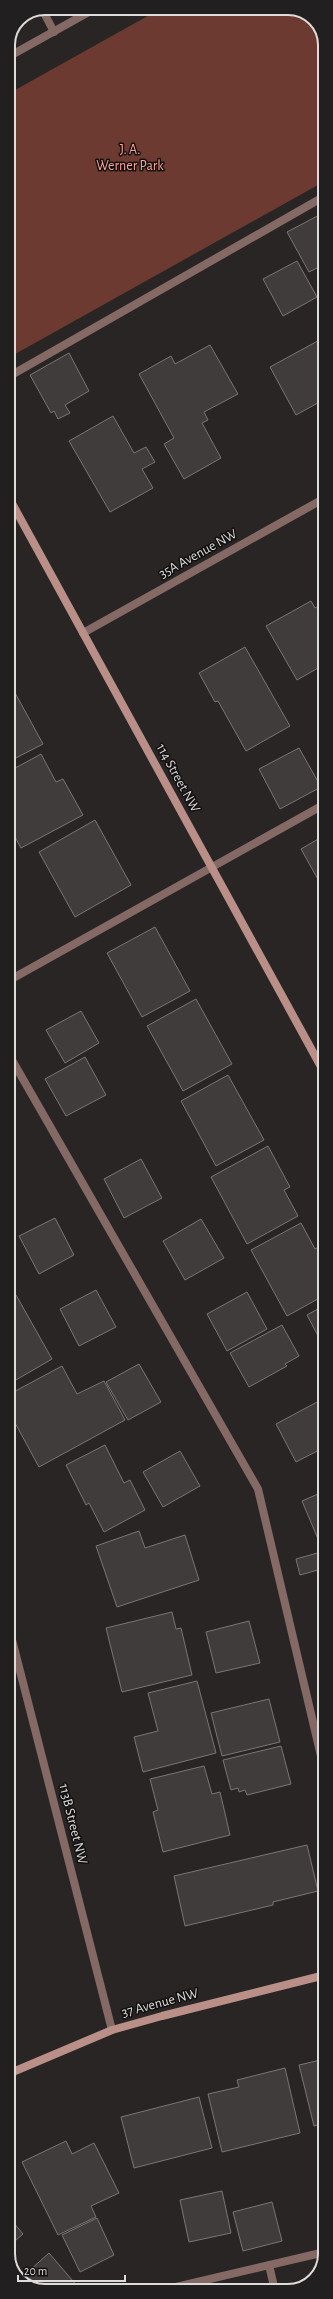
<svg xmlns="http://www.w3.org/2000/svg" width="333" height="2299" viewBox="0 0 333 2299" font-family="'Alegreya Sans',sans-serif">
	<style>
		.green { fill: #6d3a32 }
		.building { fill: #403c3b; stroke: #7b7675 }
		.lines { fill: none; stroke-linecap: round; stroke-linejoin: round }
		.lane { stroke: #846965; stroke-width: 8 }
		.street { stroke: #846965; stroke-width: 8 }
		.secondary { stroke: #b98f87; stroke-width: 8 }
		.labels { text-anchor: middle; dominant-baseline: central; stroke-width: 3; stroke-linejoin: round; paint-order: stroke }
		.park-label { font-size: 14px; fill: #fda596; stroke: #110f0f }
		.street-label { font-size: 14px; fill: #dedbdb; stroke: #110f0f }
		.rim { fill: none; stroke: #dedbdb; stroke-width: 2 }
	</style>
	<rect width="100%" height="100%" fill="#292525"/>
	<path class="green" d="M162,8H292L314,19L325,41V181L8,358V94Z"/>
	<path class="building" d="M325,212V264L309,272L287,232Z
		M297,261L317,297L283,316L263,279Z
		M325,337V399L296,415L270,367Z
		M210,345L238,394L204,412L208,420L202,423L221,458L184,479L164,444L174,438L139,374L171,356L175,364Z
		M69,353L89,391L65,405L70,413L58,419L54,411L51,413L30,375Z
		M113,416L134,453L146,447L155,462L142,469L153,488L110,512L69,441Z
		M311,601L315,608L325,602V664L297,680L266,626Z
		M245,647L290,726L246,751L218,701L215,702L199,673Z
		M8,680L43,744L8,762Z
		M299,748L321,787L280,809L259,769Z
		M41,754L56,782L63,779L83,815L21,848L8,824V772Z
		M95,820L131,885L75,917L39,852Z
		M325,835V892L301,849Z
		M155,927L190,991L142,1017L107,953Z
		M196,999L232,1064L183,1091L147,1026Z
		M81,1011L99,1043L65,1063L46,1030Z
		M85,1057L106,1095L66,1116L45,1079Z
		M228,1075L264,1140L216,1166L181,1101Z
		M268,1146L290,1187L284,1190L298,1216L247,1244L211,1177Z
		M141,1159L162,1198L124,1218L104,1179Z
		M55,1218L74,1255L39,1274L19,1236Z
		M201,1219L224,1258L185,1280L163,1241Z
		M301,1223L315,1249L322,1245L325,1250V1295L287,1316L251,1250Z
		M96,1290L116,1327L79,1346L60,1309Z
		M247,1292L267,1329L227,1351L207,1314Z
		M16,1295L52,1359L9,1384L8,1300Z
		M325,1305V1349L307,1315Z
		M282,1325L299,1356L285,1364L287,1366L249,1387L230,1353Z
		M139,1364L161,1402L128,1420L106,1382Z
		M62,1366L77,1394L104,1381L125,1420L39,1467L8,1410V1395Z
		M319,1401L325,1413V1447L296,1462L276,1424Z
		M105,1445L124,1483L130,1480L145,1510L104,1532L89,1503L86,1505L66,1465Z
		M180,1451L200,1486L163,1507L143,1472Z
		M325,1491V1536L318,1539L302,1501Z
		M139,1531L145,1548L185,1535L199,1580L117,1607L96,1546Z
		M321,1552L325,1568L300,1575L296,1559Z
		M172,1612L176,1629L181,1628L192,1675L122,1692L106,1628Z
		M249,1621L260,1663L216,1673L206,1632Z
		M197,1681L216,1753L143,1772L134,1737L158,1731L148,1693Z
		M269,1699L280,1742L222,1756L211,1713Z
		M281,1746L291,1784L247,1795L245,1790L239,1792L238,1788L231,1790L223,1760Z
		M204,1766L212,1794L220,1792L230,1835L163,1852L153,1812L158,1810L150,1779Z
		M307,1845L318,1891L273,1902V1905L185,1926L174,1876Z
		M325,2059V2123L314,2126L299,2065Z
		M285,2068L300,2133L222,2152L208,2094L239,2087L237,2080Z
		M199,2097L212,2148L134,2168L121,2117Z
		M66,2141L72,2154L94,2143L119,2193L91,2206L96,2217L58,2235L22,2162Z
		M222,2191L231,2233L189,2242L180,2200Z
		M272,2202L282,2241L243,2251L233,2212Z
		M8,2216L23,2234L8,2247Z
		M97,2218L114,2255L80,2272L62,2235Z
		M49,2253L78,2287L74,2291H41L19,2280Z"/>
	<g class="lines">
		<path class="lane" d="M42,9L54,32
			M8,377L325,196
			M8,981L325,804
			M8,1053L258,1489L325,1773
			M269,2265L275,2291
			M159,2291L325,2252"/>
		<path class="street" d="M8,57L96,8
			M83,633L325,498
			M8,1624L112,2030"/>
		<path class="secondary" d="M8,496L325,1074
			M8,2074L112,2030L162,2016L325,1975"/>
	</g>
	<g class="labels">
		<g class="park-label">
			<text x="130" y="150">J. A.<tspan x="130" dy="16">Werner Park</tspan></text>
		</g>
		<g class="street-label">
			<text transform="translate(198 554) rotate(-29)">35A Avenue NW</text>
			<text transform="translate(178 778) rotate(61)">114 Street NW</text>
			<text transform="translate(73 1824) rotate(76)">113B Street NW</text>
			<text transform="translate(160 2003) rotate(-15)">37 Avenue NW</text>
		</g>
	</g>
	<path d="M0 0H333V2299H0ZM45 15H288A30 30 0 0 1 318 45V2254A30 30 0 0 1 288 2284H45A30 30 0 0 1 15 2254V45A30 30 0 0 1 45 15Z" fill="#211f1f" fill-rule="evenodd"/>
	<path class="rim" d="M45 15H288A30 30 0 0 1 318 45V2254A30 30 0 0 1 288 2284H45A30 30 0 0 1 15 2254V45A30 30 0 0 1 45 15Z"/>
	<path d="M18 2275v6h107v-6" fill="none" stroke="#dedbdb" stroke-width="2"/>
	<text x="24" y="2275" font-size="12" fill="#dedbdb" stroke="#110f0f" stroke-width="3" paint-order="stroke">20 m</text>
</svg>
